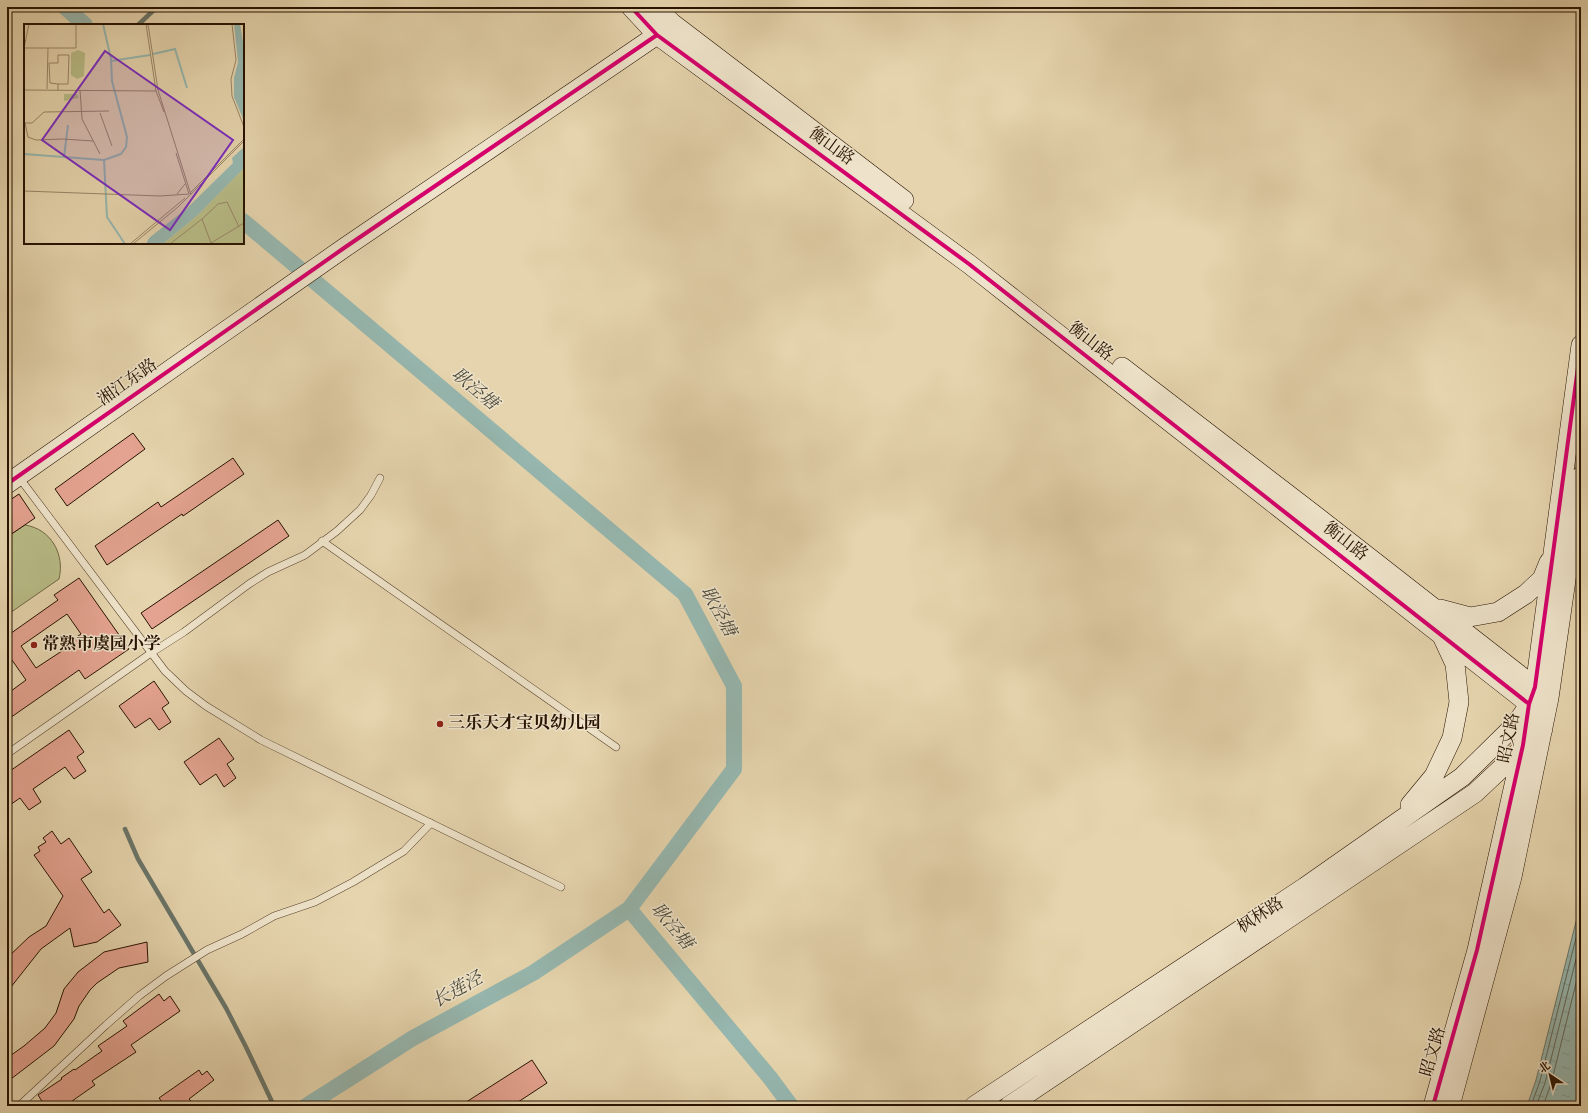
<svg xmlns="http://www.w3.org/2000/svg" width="1588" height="1113" viewBox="0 0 1588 1113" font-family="'Sorts Mill Goudy','Noto Serif SC',serif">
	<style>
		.green { fill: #b8bc87; stroke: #706744 }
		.water { fill: url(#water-ripples); stroke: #6a7569 }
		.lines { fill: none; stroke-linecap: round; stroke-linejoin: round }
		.shore { stroke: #5e6458; stroke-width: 1 }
		.stream { stroke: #6a7569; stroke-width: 4.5 }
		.canal { stroke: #96b7af; stroke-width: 16 }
		.building { fill: #e4a390; stroke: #271200; fill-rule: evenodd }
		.lane-casing { stroke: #56422b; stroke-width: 8 }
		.secondary-casing { stroke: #271200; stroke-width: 20 }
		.lane { stroke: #eee3ca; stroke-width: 7 }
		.secondary { stroke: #eee3ca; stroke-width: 19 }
		.cycleway-casing { stroke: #eee3ca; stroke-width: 6 }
		.cycleway { stroke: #d6006c; stroke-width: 4 }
		.poi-dot { fill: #8f2418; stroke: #eee3ca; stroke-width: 1.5 }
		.labels { text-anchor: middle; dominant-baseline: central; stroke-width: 3; stroke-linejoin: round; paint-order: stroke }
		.street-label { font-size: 17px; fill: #271200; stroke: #eee3ca }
		.poi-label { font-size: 17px; font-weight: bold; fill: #271200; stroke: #eee3ca; text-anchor: start }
		.water-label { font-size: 18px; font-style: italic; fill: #4e4c3d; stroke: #eee3ca }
		.inset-river { fill: none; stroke: #96b7af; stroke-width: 2 }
		.inset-road { fill: none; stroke: #998668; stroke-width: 1 }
		.view { fill: #7b2cbf; fill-opacity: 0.15; stroke: #7b2cbf; stroke-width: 2 }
		.inset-edge { fill: none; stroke: #271200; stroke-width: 2 }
	</style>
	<defs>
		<pattern id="water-ripples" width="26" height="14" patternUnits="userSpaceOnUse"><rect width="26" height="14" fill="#96b7af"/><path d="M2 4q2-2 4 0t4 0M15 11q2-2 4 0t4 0" fill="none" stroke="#819c95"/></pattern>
	</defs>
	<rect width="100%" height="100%" fill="#e5d4ad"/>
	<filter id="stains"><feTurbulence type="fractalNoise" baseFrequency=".005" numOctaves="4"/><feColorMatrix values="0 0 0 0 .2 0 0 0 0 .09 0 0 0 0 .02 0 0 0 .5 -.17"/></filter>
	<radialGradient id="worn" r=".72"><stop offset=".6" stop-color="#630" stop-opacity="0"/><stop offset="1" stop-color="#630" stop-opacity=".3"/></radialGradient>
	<path class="green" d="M25,525C51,529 65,554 59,579L7,615V537Z"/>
	<path class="water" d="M1581,902V1106H1527L1536,1080Z"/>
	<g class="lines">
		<path class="shore" d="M1531,1106L1540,1081L1581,918
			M1536,1106L1545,1083L1581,939
			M1543,1106L1551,1084L1581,963"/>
		<path class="stream" d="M138,25L157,7
			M125,829L138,859L226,1008L246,1047L274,1106"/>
		<path class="canal" d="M65,7L85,25
			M243,221L685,594L734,686V769L629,909L771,1079L791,1106
			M306,1106L413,1038L533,973L629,909"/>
	</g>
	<path class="building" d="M133,433L145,449L67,506L55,489Z
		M233,458L244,474L183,516L182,514L107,565L95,546L158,502L161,507Z
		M19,494L35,518L7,537V502Z
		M278,520L289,536L152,629L141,613Z
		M79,578L129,649L85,679L79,670L7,720V694L26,680L7,653V636L58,600L54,595ZM67,614L81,634L63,646L65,649L36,668L21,646Z
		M154,681L169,703L162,708L171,722L159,730L150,718L135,728L119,706Z
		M69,730L84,752L77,757L86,771L74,779L65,767L33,789L41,802L29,810L20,798L7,807V773Z
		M219,738L234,759L227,764L236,778L224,787L216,774L200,785L184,762Z
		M52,831L61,844L69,838L92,872L81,879L104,913L109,909L121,925L97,942L74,947L70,928L41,949L7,992V958L29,937L46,926L63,896L34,855L40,851L38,847L46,842L43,838Z
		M147,942L148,962L119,968L97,983L90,990L79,1006L74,1019L54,1046L7,1082V1058L24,1046L45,1028L56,1013L64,989L78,972L104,952Z
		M159,994L164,1001L170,996L180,1011L131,1045L136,1052L92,1081L95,1085L65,1106H45L38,1095L62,1079L61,1078L74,1069L75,1070L102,1051L98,1046L127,1026L123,1021Z
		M532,1060L547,1083L512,1106H460Z
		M199,1070L202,1075L207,1071L214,1080L189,1099L191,1101L183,1106H165L159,1098Z"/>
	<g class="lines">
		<g class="lane-casing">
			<path id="lane" d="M18,476L165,671L186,691L206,706L261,740L561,887
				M322,541L616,747
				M7,754L151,653L184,632L249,584L268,572L305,555L337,531L360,510L371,495L380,478
				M19,1106L106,1025L139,996L166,976L207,950L242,934L274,916L315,902L353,882L404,851L431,823"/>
		</g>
		<g class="secondary-casing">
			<path id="secondary" d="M631,7L657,35L969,264L1529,704
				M656,7L672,23L904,200
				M1122,367L1316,516L1549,698
				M7,484L344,248L657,35
				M1440,609L1470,617L1498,612L1526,594L1542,579L1549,562
				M1410,805L1434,776L1452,738L1459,702L1455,664L1442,636
				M974,1106L1305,887L1462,777L1516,724L1527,708
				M1009,1106L1475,793L1543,729
				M1433,1106L1477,950L1523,745L1529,704L1535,687L1581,345
				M1450,1106L1512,877L1549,698L1581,476"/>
		</g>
		<use href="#lane" class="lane"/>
		<use href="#secondary" class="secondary"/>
		<g class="cycleway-casing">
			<path id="cycleway" d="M631,7L657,35L969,264L1529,704
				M7,484L344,248L657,35
				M1433,1106L1477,950L1523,745L1529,704L1535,687L1581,345"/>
		</g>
		<use href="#cycleway" class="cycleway"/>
	</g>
	<g class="poi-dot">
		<circle cx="34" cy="645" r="4"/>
		<circle cx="440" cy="724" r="4"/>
	</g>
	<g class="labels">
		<g class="street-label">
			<text transform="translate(831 147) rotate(36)">衡山路</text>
			<text transform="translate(1090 342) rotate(38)">衡山路</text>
			<text transform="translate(128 383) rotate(-35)">湘江东路</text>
			<text transform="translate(1345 542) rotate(38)">衡山路</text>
			<text transform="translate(1510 738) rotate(-79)">昭文路</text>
			<text transform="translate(1261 916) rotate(-33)">枫林路</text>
			<text transform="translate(1434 1052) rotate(-74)">昭文路</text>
		</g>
		<g class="poi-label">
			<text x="42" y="645">常熟市虞园小学</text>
			<text x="448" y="724">三乐天才宝贝幼儿园</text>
		</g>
		<g class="water-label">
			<text transform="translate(474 390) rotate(40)">耿泾塘</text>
			<text transform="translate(717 612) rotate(61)">耿泾塘</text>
			<text transform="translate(671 927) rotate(50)">耿泾塘</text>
			<text transform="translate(458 991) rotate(-29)">长莲泾</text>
		</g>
	</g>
	<g transform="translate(24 24)">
		<rect width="220" height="220" fill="#e5d4ad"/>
		<path d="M54,26L61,29L60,52L53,55L47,51V29ZM40,70H53L55,74L40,77ZM220,144V220H139L175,190Z" fill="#b8bc87"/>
		<path d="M210,0H216L220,24V97L210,73V54L214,38ZM220,123V144L175,190L139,220H122L125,214L162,185L209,139L208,134Z" fill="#96b7af"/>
		<path class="inset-river" d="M79,0L87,35L88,57L103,113L102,123L97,130L80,136L83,193L101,220M129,30L151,25L163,64M87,37L126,31M0,130L80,136M40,133L44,101"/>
		<path class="inset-road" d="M5,0L0,24H24M122,0L132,67L140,88M124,0L134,66L167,171M208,0L212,36L207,55L208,72L220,103M23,65L24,24H52V0M0,66L132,67M34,66V60L26,59L25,39H34V31H45L44,60H34M56,66L58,95L76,130M76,89L88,122M1,99H8L20,88L85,87M1,99L4,113L12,116L39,115L69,117M152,129L165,170M0,167L136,172L165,170M166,169L220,115M153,170L161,160M178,195L194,180L203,178L215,203M187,219L220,199M106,220L161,174M109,220L154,183L220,117M146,220L178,195L187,219"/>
		<path class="view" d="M81,27L209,116L146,206L18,116Z"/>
		<rect width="220" height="220" class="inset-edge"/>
	</g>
	<rect width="1588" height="1113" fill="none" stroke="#e5d4ad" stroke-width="24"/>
	<rect x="8" y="8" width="1572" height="1097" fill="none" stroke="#271200" stroke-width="2"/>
	<rect x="12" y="12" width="1564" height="1089" fill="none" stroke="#271200"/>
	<g transform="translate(1550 1075) rotate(325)" stroke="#eee3ca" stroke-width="3" paint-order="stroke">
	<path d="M0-3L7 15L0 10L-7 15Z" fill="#271200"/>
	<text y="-6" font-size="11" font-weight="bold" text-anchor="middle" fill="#271200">北</text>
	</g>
	<rect width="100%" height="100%" filter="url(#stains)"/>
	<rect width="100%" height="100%" fill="url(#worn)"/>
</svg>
